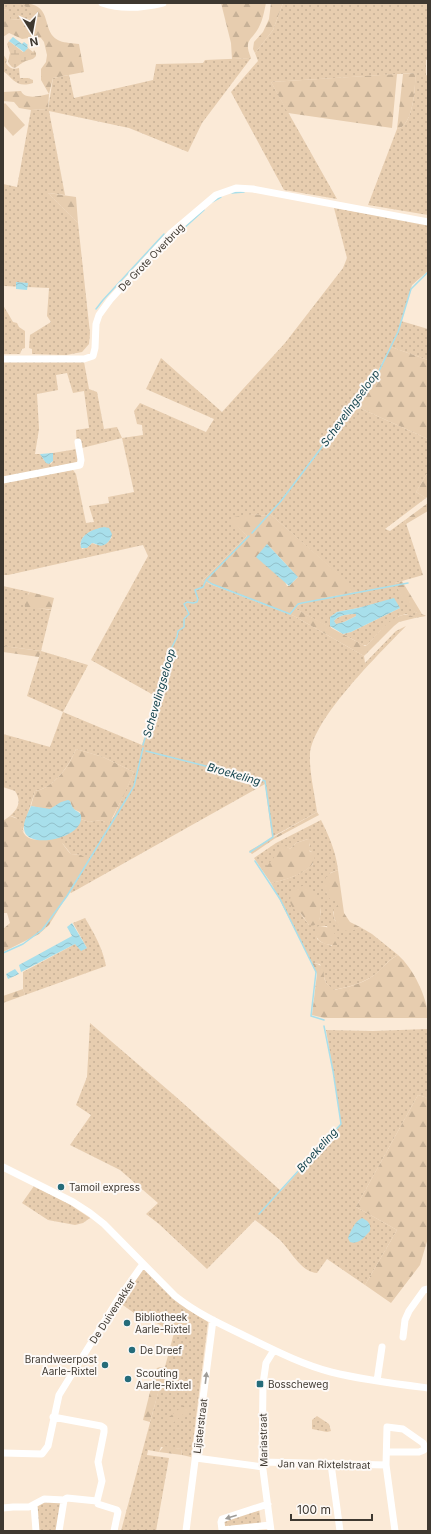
<svg xmlns="http://www.w3.org/2000/svg" width="431" height="1534" viewBox="0 0 431 1534" font-family="Inter,sans-serif">
	<style>
		.grass { fill: url(#grass-dots); fill-rule: evenodd }
		.forest { fill: url(#forest-firs); fill-rule: evenodd }
		.wetland { fill: url(#wetland-marsh) }
		.pitch { fill: #e7cdaf }
		.water { fill: url(#water-waves); fill-rule: evenodd }
		.lines { fill: none; stroke-linecap: round; stroke-linejoin: round }
		.stream { stroke: #a8dfeb; stroke-width: 1.5 }
		.street { stroke: #fff; stroke-width: 7 }
		.oneway { fill: #9e9c98 }
		.poi-dot { fill: #256c7a; stroke: #fdf9f6; stroke-width: 1.5 }
		.labels { text-anchor: middle; dominant-baseline: central; stroke-width: 4; stroke-linejoin: round; paint-order: stroke }
		.street-label { font-size: 10px; fill: #3e3830; stroke: #fdf9f6 }
		.poi-label { font-size: 10px; fill: #3e3830; stroke: #fdf9f6; text-anchor: start }
		.water-label { font-size: 11px; font-style: italic; fill: #14444e; stroke: #fdf9f6 }
	</style>
	<defs>
		<pattern id="grass-dots" width="8" height="8" patternUnits="userSpaceOnUse"><rect width="8" height="8" fill="#e7cdaf"/><path d="M2 2h.1M6 6h.1" fill="none" stroke="#c7b197" stroke-width="1.8" stroke-linecap="round"/></pattern>
		<pattern id="forest-firs" width="22" height="20" patternUnits="userSpaceOnUse"><rect width="22" height="20" fill="#e7cdaf"/><path d="M5 1l3.5 6h-7zM16 11l3.5 6h-7z" fill="#c7b197"/></pattern>
		<pattern id="wetland-marsh" width="20" height="14" patternUnits="userSpaceOnUse"><rect width="20" height="14" fill="#e7cdaf"/><path d="M1 5h8M5 5V1M11 12h8M15 12V8" fill="none" stroke="#c7b197"/></pattern>
		<pattern id="water-waves" width="16" height="10" patternUnits="userSpaceOnUse"><rect width="16" height="10" fill="#a8dfeb"/><path d="M0 5q4-4 8 0t8 0" fill="none" stroke="#92c0ca"/></pattern>
	</defs>
	<rect width="100%" height="100%" fill="#fbead7"/>
	<path class="grass" d="M3,3H21L40,18L10,20L7,9L3,10Z
		M283,3H428V60H426V75L428,76V215L368,205L397,129C413,127 416,86 415,73L271,82L337,199L284,190L231,92L258,61L255,53L273,30Z
		M3,54L7,60L6,63C9,68 13,70 19,68L20,78H28L33,80V83C16,88 15,80 3,71Z
		M251,58L202,123L188,152L129,128L49,111L65,195L48,193L78,223L90,333L89,344L82,352L66,355L32,354V349L29,348L30,335L51,322L47,316L49,288L4,286L3,184L17,187L31,110L48,109L53,78L69,75L74,98L153,80L156,64L203,63L205,60Z
		M334,208L428,224V271L412,285L401,321L428,329V360L391,347L379,368L353,405L428,439V472L416,492L426,498L385,529L390,531L405,520L423,575L395,583C400,592 406,605 414,611C418,614 422,613 426,616L415,618L406,614L399,616L381,630L367,645H363L343,634L351,632L400,608L381,602L358,608L337,612L330,617V626L332,629L294,608L302,603L357,591L269,513L266,516L254,514L232,521L247,536L202,581L294,616L364,656L365,663L396,631L406,626C380,653 313,718 310,754C309,772 315,795 317,812L272,837L265,784L71,893L70,892L77,880L81,855L71,854L63,844L52,839C65,837 76,832 81,819L89,822L101,820L105,822L113,818L134,772L103,757L76,749C69,766 54,788 35,791L23,829L24,832C19,826 21,817 10,816C18,809 22,801 15,791L3,787V734L50,747L63,712L27,696L41,651L3,646V586L30,592L28,594L37,608L51,610L41,651L88,665L63,712L142,745L157,697L91,660L148,556L143,545L8,575H3V482L73,470L76,474L86,523L94,522L89,506L109,503L108,497L134,492L122,438L82,448L78,462L3,478V361L84,362L89,389L97,392L104,429L117,427L122,438L143,435L142,425L137,424L134,411L140,403L206,432L214,419L146,389L161,358L222,412L285,343L343,268L347,258ZM67,373L73,393L84,391L89,428L76,430L77,449L53,453V461L51,464L44,460L40,454H35L39,429L37,394L58,390L56,375ZM91,531L112,537L107,543L97,545L92,543L88,547L82,549L80,544L83,537Z
		M3,305L13,322L17,323L19,327L25,331V348L22,349L20,354H3Z
		M356,614V616L344,622L336,624L334,621C338,615 349,614 356,614Z
		M321,820C329,836 336,852 338,870L330,873L325,884L327,894L342,902L333,912L335,921L353,930L360,927L372,934L398,955C386,961 385,967 377,973C364,983 349,987 333,990L326,983L320,964L312,963L271,883C285,880 302,875 313,864L312,852L308,850L310,845L308,839L296,843L290,849L287,847L268,867L262,870L254,858L276,843ZM299,888L319,903L321,912L319,920L309,925L300,913L293,893ZM320,926H327L332,946L321,942L317,939L316,928Z
		M85,918C94,933 103,949 106,966L25,995L23,989V972L75,944L87,948L73,923Z
		M90,1023L175,1096L281,1191L341,1124L333,1071L326,1030L373,1031L427,1029L428,1098L418,1095L356,1207L397,1230L365,1285L327,1259L317,1273C301,1272 291,1251 280,1240C272,1233 264,1227 255,1220L207,1269L159,1224L146,1214L158,1203L120,1170L70,1145L91,1115L76,1105L87,1077Z
		M34,1186L69,1204L90,1218L83,1223L75,1225L48,1220L22,1203Z
		M143,1267L187,1309L208,1322L191,1457L182,1455L181,1449L161,1447L159,1452L148,1450L147,1455L169,1458L156,1531H121L174,1333L148,1318H141L120,1303Z
		M317,1416L329,1424L331,1431L327,1432L312,1429V1420Z
		M44,1499L64,1500L59,1531H36L34,1505Z
		M259,1509L261,1523L225,1527L224,1525V1522Z"/>
	<path class="forest" d="M21,3C56,3 39,32 60,41C65,43 73,43 79,44L84,72L53,78L49,94L48,109L31,110L19,108L14,102L3,101V92L21,91C25,100 40,96 49,94L41,80V69L46,62L47,55L44,42L41,38L35,37L22,39L9,33L3,37V10L7,9L11,20L39,18Z
		M221,3H266C264,12 263,19 259,27C252,41 243,39 251,58L232,59L231,43Z
		M271,3H283L273,30L255,53L253,49L254,42L263,32L269,19Z
		M415,73C416,86 413,127 397,129L403,74Z
		M397,74L392,128L288,113L271,82Z
		M48,193L76,197L78,223Z
		M391,347L428,360V439L353,405L379,368Z
		M428,472V496L426,498L416,492Z
		M428,503V511L406,524L405,520Z
		M269,513L358,591L302,603L294,608L365,646L367,645C378,634 398,605 415,618L399,622L394,626L364,656L294,616L226,589L202,581L247,536L231,521L234,517L254,514L266,516ZM267,544L298,577L289,586H287Z
		M402,581L422,614C409,614 400,594 395,583Z
		M30,592L54,598L51,610C42,607 32,611 25,607L24,601Z
		M3,646L41,651L39,657L3,652Z
		M76,749L103,757L134,772L123,797L109,824L101,820L89,822L81,819L80,812L73,809L70,801L50,810L31,806L35,791C54,788 70,765 76,749Z
		M317,812L319,815L274,839L252,854L249,851Z
		M10,816L18,819C22,824 21,831 26,836C35,844 48,836 58,840C64,843 66,850 71,854L81,855L89,860L49,925L39,934L3,952V929L10,923L7,913H3V821Z
		M308,839L310,841L309,851L314,853C320,871 284,880 271,883L262,870C272,864 277,849 286,846L290,849L296,843Z
		M338,870L344,913L350,922L360,927C356,929 352,931 348,931C338,931 332,917 334,909L341,902L331,900C325,894 321,879 329,874C332,872 336,871 338,870Z
		M302,886C325,886 326,931 309,925C306,922 305,918 302,915C300,912 296,911 294,909C285,900 293,889 302,886Z
		M320,926L331,928L338,939L337,945C326,946 312,941 316,927Z
		M398,955C413,968 428,998 428,1018H324L312,1015L317,974L312,963C328,965 321,972 326,983C328,985 332,988 334,990C349,987 366,983 378,972C386,965 387,961 398,955Z
		M23,989L25,995L3,1003V996Z
		M418,1095L428,1098V1238L420,1265L391,1303L365,1285L397,1230L356,1207Z
		M160,1367L165,1368L150,1422L143,1420L155,1372L157,1368Z
		M184,1405L188,1406V1410L173,1423L169,1421V1417Z
		M164,1446L181,1449L182,1455L159,1452Z"/>
	<path class="wetland" d="M9,41L23,52L28,48L33,52L34,50L36,53V56C32,61 29,59 24,62C17,65 15,73 8,62L10,53L7,44Z"/>
	<path class="pitch" d="M5,103L25,125L13,136L3,125V105Z"/>
	<path class="water" d="M13,37L22,44L24,42L28,45L27,46L28,48L24,52L9,41Z
		M16,282L28,283L27,290L16,289Z
		M53,453V461L49,464L46,463L40,454Z
		M104,527L109,528L112,534C111,540 105,548 98,545C96,544 94,543 92,543L87,548H81C78,535 93,529 104,527Z
		M267,544L298,577L289,586L256,557Z
		M394,598L400,608L351,632L343,634L330,626V617L337,612L358,608ZM356,614V616L344,622L336,624L334,621C338,615 348,614 356,614Z
		M68,800L70,801C71,804 72,807 74,809C78,813 82,812 81,819C80,839 26,850 24,829C23,822 28,813 31,806L50,809L61,802Z
		M72,923L87,948L81,951L75,944L21,972L19,965L72,936L67,927Z
		M15,969L19,974L8,979L6,974Z
		M362,1218C368,1221 371,1223 370,1231C364,1237 359,1245 350,1242L348,1238C351,1231 354,1222 362,1218Z"/>
	<g class="lines">
		<path class="stream" d="M232,193L244,192
			M212,202L221,197
			M171,240L204,210
			M96,309L103,300L164,234
			M252,533L281,501L378,373L398,332L411,289L428,272
			M206,580L212,584L290,614L298,604L302,603L408,583
			M143,745L172,647L177,637L178,631L184,627V619L189,614L184,604L187,602L193,603L197,602L198,599L195,590L203,587L206,580L249,536
			M146,751L265,781L273,837L250,852
			M255,861L280,899L316,972L311,1016L324,1020
			M3,953L23,944L42,930L67,896L130,793L134,786L143,748
			M259,1214L341,1124L333,1071L324,1026"/>
		<path class="street" d="M102,3C122,10 142,8 163,3
			M3,359H84L93,356L95,348L96,324L99,315L110,300L170,234L216,195L236,188L253,189L428,222
			M3,480L80,465L81,460L78,442
			M3,1167L73,1202L90,1213L104,1224L175,1296C195,1312 218,1323 241,1334C270,1348 300,1364 331,1372C363,1380 396,1384 428,1388
			M403,1337L405,1320L409,1311L424,1290L428,1289
			M377,1381L382,1347
			M53,1417L101,1426L104,1428V1432L98,1462L102,1481L97,1501L98,1504L117,1510L118,1512L114,1531
			M387,1452H419L424,1450L425,1447L423,1443L403,1429L387,1427L386,1465L395,1531
			M3,1453L42,1454L48,1446L59,1395L117,1301L143,1264
			M196,1458L263,1467
			M262,1462L386,1465
			M331,1464L340,1531
			M268,1504L222,1519L221,1522L222,1530L270,1525
			M34,1505L36,1531
			M3,1508L13,1507H29L44,1499L64,1500L67,1498L97,1501
			M59,1531L64,1500
			M186,1531L213,1320
			M271,1531L262,1462L263,1384L266,1363L274,1350"/>
	</g>
	<defs><path id="oneway-solid" d="M-6-.8H1V-3.2L6.5 0L1 3.2V.8H-6Z"/></defs>
	<g class="oneway">
		<use href="#oneway-solid" transform="translate(206 1378) rotate(-83)"/>
		<use href="#oneway-solid" transform="translate(231 1517) rotate(162)"/>
	</g>
	<g class="poi-dot">
		<circle cx="61" cy="1187" r="4"/>
		<circle cx="127" cy="1323" r="4"/>
		<circle cx="132" cy="1350" r="4"/>
		<circle cx="105" cy="1365" r="4"/>
		<circle cx="128" cy="1379" r="4"/>
		<rect x="256" y="1380" width="8" height="8" rx="2"/>
	</g>
	<g class="labels">
		<g class="street-label">
			<text transform="translate(151 257) rotate(-46)">De Grote Overbrug</text>
			<text transform="translate(112 1311) rotate(-57)">De Duivenakker</text>
			<text transform="translate(200 1426) rotate(-83)">Lijsterstraat</text>
			<text transform="translate(263 1440) rotate(-91)">Mariastraat</text>
			<text transform="translate(324 1464) rotate(1)">Jan van Rixtelstraat</text>
		</g>
		<g class="poi-label">
			<text x="69" y="1187">Tamoil express</text>
			<text x="135" y="1317">Bibliotheek<tspan x="135" dy="12">Aarle-Rixtel</tspan></text>
			<text x="140" y="1350">De Dreef</text>
			<text x="97" y="1359" text-anchor="end">Brandweerpost<tspan x="97" dy="12">Aarle-Rixtel</tspan></text>
			<text x="136" y="1373">Scouting<tspan x="136" dy="12">Aarle-Rixtel</tspan></text>
			<text x="268" y="1384">Bosscheweg</text>
		</g>
		<g class="water-label">
			<text transform="translate(350 408) rotate(-54)">Schevelingseloop</text>
			<text transform="translate(159 693) rotate(-74)">Schevelingseloop</text>
			<text transform="translate(234 774) rotate(16)">Broekeling</text>
			<text transform="translate(317 1150) rotate(-48)">Broekeling</text>
		</g>
	</g>
	<rect width="431" height="1534" fill="none" stroke="#3e3830" stroke-width="8"/>
	<g transform="translate(32 32) rotate(169)" stroke="#fdf9f6" stroke-width="3" paint-order="stroke">
	<path d="M0-3L7 15L0 10L-7 15Z" fill="#3e3830"/>
	<text y="-6" font-size="11" font-weight="bold" text-anchor="middle" fill="#3e3830">N</text>
	</g>
	<path d="M291 1514v6h81v-6" fill="none" stroke="#3e3830" stroke-width="2"/>
	<text x="297" y="1514" font-size="12" fill="#3e3830" stroke="#fdf9f6" stroke-width="3" paint-order="stroke">100 m</text>
</svg>
